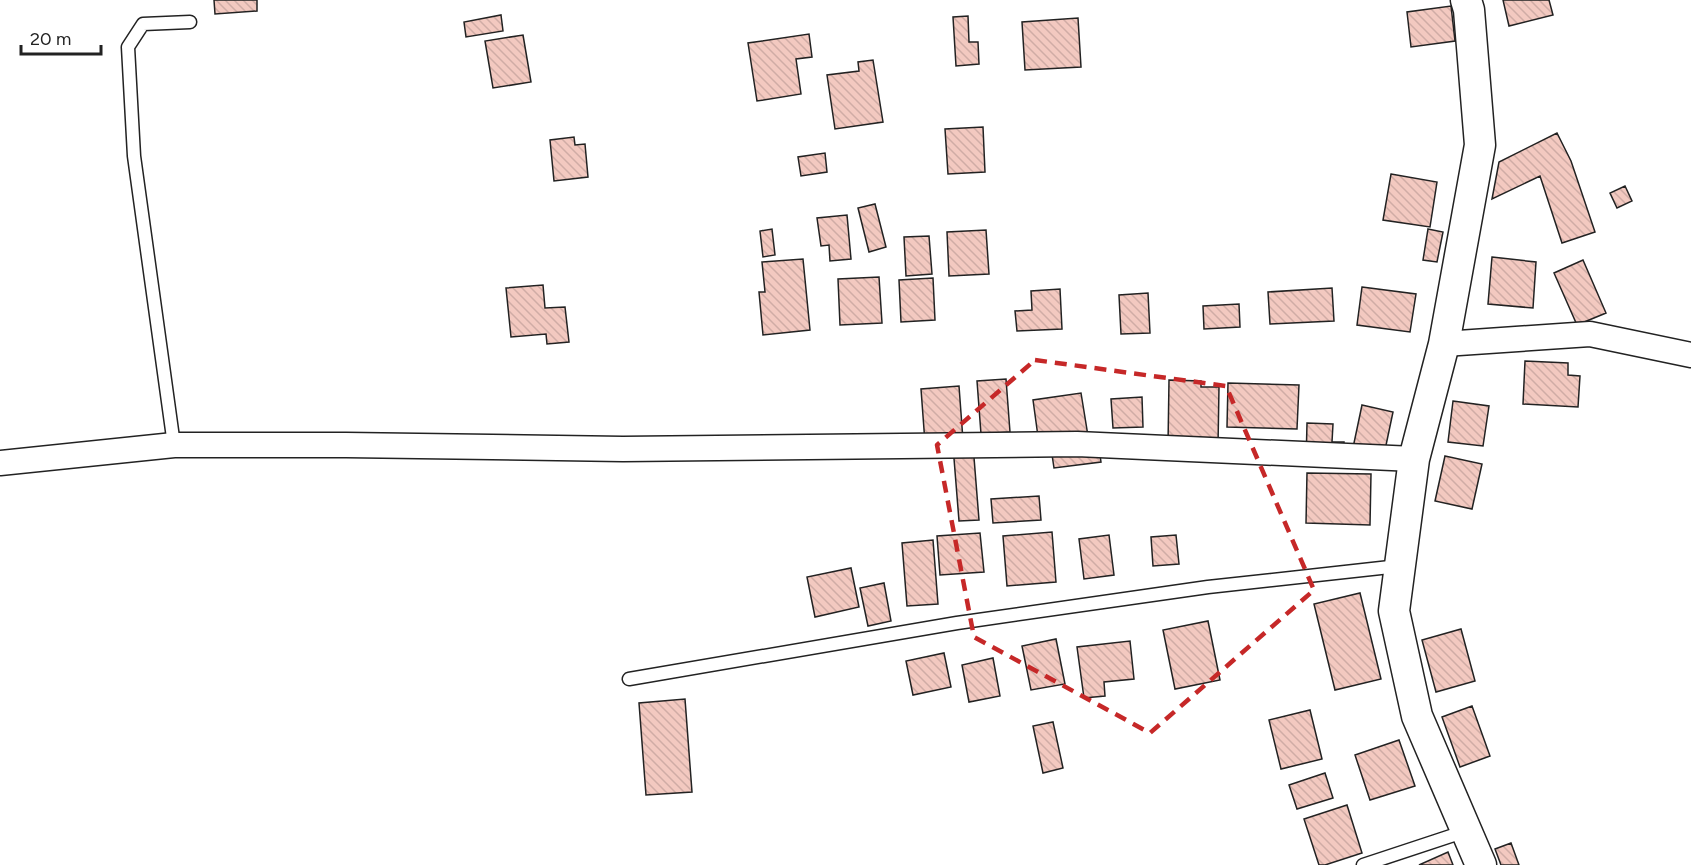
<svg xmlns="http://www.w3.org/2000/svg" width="1691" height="865" viewBox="0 0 1691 865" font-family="Figtree,sans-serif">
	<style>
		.building { fill: url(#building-back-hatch); stroke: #222; stroke-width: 1.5 }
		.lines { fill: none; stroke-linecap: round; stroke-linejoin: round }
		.service-casing { stroke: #222; stroke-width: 15 }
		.minor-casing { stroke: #222; stroke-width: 27 }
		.tertiary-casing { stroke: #222; stroke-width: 33 }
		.service { stroke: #fff; stroke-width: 12 }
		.minor { stroke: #fff; stroke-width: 24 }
		.tertiary { stroke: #fff; stroke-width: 30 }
		.marked { fill: none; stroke: #c62828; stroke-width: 4.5; stroke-dasharray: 12 8; stroke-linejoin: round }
	</style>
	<defs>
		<pattern id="building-back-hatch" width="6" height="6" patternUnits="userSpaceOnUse" patternTransform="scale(1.5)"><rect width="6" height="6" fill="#f3c9c0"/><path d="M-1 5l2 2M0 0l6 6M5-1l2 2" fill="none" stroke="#d0aca5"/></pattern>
	</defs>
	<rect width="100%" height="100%" fill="#fff"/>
	<path class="building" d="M214,0H257V11L215,14Z
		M1503,0H1549L1553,15L1509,26Z
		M1451,6L1455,41L1411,47L1407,12Z
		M501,15L503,31L466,37L464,22Z
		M968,16L969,42H978L979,64L956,66L953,17Z
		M1078,18L1081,67L1025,70L1022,22Z
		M809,34L812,57L796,59L801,94L757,101L748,43Z
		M523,35L531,82L493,88L485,41Z
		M873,60L883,122L835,129L827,75L859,71L858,62Z
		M983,127L985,172L948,174L945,129Z
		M1557,133L1571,161L1595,232L1562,243L1540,176L1492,199L1499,162Z
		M574,137L575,145L585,144L588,177L554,181L550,140Z
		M825,153L827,172L801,176L798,157Z
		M1391,174L1437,182L1430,227L1383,220Z
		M1625,186L1632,201L1617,208L1610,193Z
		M875,204L886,247L869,252L858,208Z
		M847,215L851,259L830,261L829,245L821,246L817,218Z
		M772,229L775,255L763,257L760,231Z
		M1428,229L1443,232L1437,262L1423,260Z
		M986,230L989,274L949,276L947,232Z
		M929,236L932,274L906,276L904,237Z
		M1492,257L1536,262L1533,308L1488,304Z
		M803,259L810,330L763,335L759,292H765L762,262Z
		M1583,260L1606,313L1577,325L1554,273Z
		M879,277L882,323L840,325L838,279Z
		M933,278L935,320L901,322L899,280Z
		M543,285L545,308L565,307L569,342L547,344L546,334L511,337L506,288Z
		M1362,287L1416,294L1410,332L1357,325Z
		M1332,288L1334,321L1270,324L1268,292Z
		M1060,289L1062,329L1017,331L1015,311L1032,310L1031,291Z
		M1148,293L1150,333L1121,334L1119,295Z
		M1239,304L1240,327L1204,329L1203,306Z
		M1525,361L1568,363V375L1580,376L1578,407L1523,404Z
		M1006,379L1010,432L981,434L977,381Z
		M1169,380L1201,381V387H1219L1218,446L1168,445Z
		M1228,383L1299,385L1297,429L1227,427Z
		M959,386L963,440L925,443L921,389Z
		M1081,393L1088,436L1039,444L1033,400Z
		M1142,397L1143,427L1113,428L1111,399Z
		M1453,401L1489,406L1483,446L1448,442Z
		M1362,405L1393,412L1381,469L1350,462Z
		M1307,423L1333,424L1332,442H1344L1343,465L1306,464Z
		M1098,441L1101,462L1054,468L1051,448Z
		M973,445L979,520L959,521L953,446Z
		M1445,456L1482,464L1472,509L1435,501Z
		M1307,473L1371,474L1370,525L1306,523Z
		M1039,496L1041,520L993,523L991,499Z
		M1052,532L1056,582L1007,586L1003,536Z
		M980,533L984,572L940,575L937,536Z
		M1109,535L1114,575L1084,579L1079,539Z
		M1176,535L1179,564L1153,566L1151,537Z
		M933,540L938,604L907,606L902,543Z
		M851,568L859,607L815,617L807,577Z
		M884,583L891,621L868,626L860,588Z
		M1360,593L1381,679L1335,690L1314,604Z
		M1208,621L1220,680L1175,689L1163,630Z
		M1461,629L1475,681L1436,692L1422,640Z
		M1056,639L1065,684L1031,690L1022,646Z
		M1130,641L1134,679L1104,682L1105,696L1084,698L1077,647Z
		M944,653L951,687L913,695L906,661Z
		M993,658L1000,696L969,702L962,665Z
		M685,699L692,792L646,795L639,703Z
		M1472,706L1490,756L1460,767L1442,717Z
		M1310,710L1322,759L1281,769L1269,720Z
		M1053,722L1063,768L1043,773L1033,726Z
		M1399,740L1415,786L1370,800L1355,755Z
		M1325,773L1333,798L1297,809L1289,785Z
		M1347,805L1362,853L1325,865H1319L1304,819Z
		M1511,843L1519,865H1501L1495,849Z
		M1448,852L1453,865H1419Z"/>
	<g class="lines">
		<g class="service-casing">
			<path id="service" d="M174,445L134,156L128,47L143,24L190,22
				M629,679L957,623L1208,587L1399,566
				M1363,865L1466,831"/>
		</g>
		<g class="minor-casing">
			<path id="minor" d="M1444,344L1590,334L1691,355
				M0,463L174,445H346L623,449L1077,444L1414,459"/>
		</g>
		<g class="tertiary-casing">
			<path id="tertiary" d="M1466,0L1469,10L1480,145L1444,344L1414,459L1394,611L1417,716L1481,865"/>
		</g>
		<use href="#service" class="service"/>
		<use href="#minor" class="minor"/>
		<use href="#tertiary" class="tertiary"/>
	</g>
	<path class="marked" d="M1035,360L1226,386L1314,590L1150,733L974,637L937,445Z"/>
	<path d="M21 45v9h80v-9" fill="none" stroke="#222222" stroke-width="3"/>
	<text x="30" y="45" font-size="18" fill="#222222" stroke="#ffffff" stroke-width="4.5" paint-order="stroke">20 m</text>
</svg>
